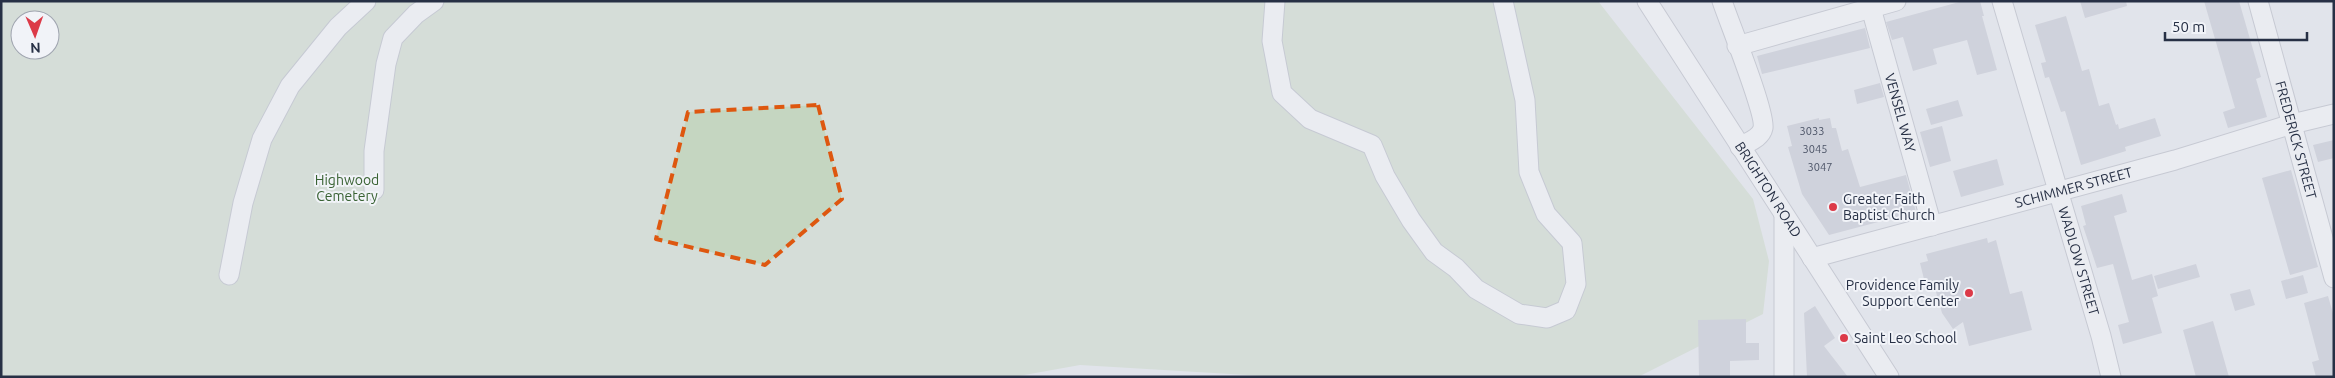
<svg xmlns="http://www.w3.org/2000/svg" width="2335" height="378" viewBox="0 0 2335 378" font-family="Ubuntu,sans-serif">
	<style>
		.green { fill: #c5d6c1; fill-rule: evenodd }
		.building { fill: #b8bdc9 }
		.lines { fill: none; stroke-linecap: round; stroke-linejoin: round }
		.minor-casing { stroke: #a5aab6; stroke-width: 21 }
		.minor { stroke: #f4f6f9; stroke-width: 19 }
		.marked { fill: none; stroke: #de570f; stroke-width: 4; stroke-dasharray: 10 6; stroke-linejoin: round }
		.poi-dot { fill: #dc3a48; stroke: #f1f3f8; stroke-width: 2 }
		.labels { text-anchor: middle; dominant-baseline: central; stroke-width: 4; stroke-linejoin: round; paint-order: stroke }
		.number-label { font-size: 11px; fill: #4b5366 }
		.street-label { font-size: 14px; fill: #273045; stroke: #f1f3f8 }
		.park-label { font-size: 14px; fill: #396233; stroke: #f1f3f8 }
		.poi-label { font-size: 14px; fill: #273045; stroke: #f1f3f8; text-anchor: start }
	</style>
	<rect width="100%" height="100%" fill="#e1e4eb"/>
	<path class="green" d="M1,1H1598L1753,199L1769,261L1763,314L1638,377H1281L1080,365L1013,377H1ZM20,20H50V50H20Z"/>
	<path class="building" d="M1963,1H1980L1984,16H1982L1997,70L1977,75L1967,40L1933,49L1937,64L1913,71L1903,37L1892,40L1886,22Z
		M2080,1H2126L2127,6L2085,18Z
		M2204,1H2239L2261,77L2256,79L2267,117L2228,128L2223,112L2235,108Z
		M2066,16L2082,71L2089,69L2099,106L2109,103L2116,125L2118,124L2119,129L2155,118L2161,136L2125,147L2126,151L2081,165L2065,111L2061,112L2049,77L2045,78L2041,63L2046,62L2035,25Z
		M1865,28L1870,48L1762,74L1757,56Z
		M1880,83L1884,97L1857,104L1854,90Z
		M1958,100L1963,116L1931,125L1926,109Z
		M1819,118V120L1830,118L1832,128H1836L1842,151L1848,149L1860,187L1906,175L1916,212L1829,235L1802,194L1788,147L1792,146L1787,126Z
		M1942,126L1951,161L1930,167L1920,132Z
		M2334,140V158L2318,162L2313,145Z
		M1997,159L2004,185L1961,197L1953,171Z
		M2291,170L2318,267L2290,275L2262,178Z
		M2122,194L2127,212L2114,216L2132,280L2152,274L2158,296L2152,298L2162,333L2123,344L2118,325L2129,322L2113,264L2097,268L2083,226L2086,225L2081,206Z
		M1987,238L1988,243L1996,240L2010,294L2022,291L2032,330L1969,346L1963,322L1953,329L1942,313L1934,285L1926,287L1920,263L1928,261L1926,254Z
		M2196,264L2200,277L2158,289L2154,276Z
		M2303,275L2308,293L2286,299L2281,281Z
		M2250,289L2255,305L2235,311L2230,294Z
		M2328,296L2334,317V377H2316L2312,362L2319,360L2304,303Z
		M1815,306L1835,338L1824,346L1848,377H1807L1804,313Z
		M1746,319V343H1759V360L1730,361V377H1699L1698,320Z
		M2213,321L2229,377H2196L2183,330Z"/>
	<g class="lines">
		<g class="minor-casing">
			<g id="minor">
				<path d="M1275,1L1272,41L1282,93L1310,119L1372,145L1385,176L1411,220L1434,252L1456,268L1476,289L1519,314L1547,318L1566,310L1576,284L1572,243L1546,214L1529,172L1525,100L1503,1"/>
				<path id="s1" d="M1647,1L1889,377"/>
				<path d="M1722,1C1729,22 1766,113 1763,128C1761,138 1748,142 1740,147"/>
				<path id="s2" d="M1869,1L1932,226"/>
				<path id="s3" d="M2002,1L2101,336L2111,377"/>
				<path id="s4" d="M2258,1L2334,278"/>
				<path d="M1737,46L1896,1"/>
				<path d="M374,190V151L386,64L393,38L416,14L434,1"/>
				<path id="s5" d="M1812,258L2175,160L2292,124L2334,114"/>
				<path d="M229,275L243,203L262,139L290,86L338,27L366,1"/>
				<path d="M1784,377V216"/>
			</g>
		</g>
		<use href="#minor" class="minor"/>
	</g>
	<path d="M0 0H2335V378H0ZM818,105L842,199L765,265L656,239L688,112Z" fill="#e1e4eb" fill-opacity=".55" fill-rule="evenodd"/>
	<path class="marked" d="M818,105L842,199L765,265L656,239L688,112Z"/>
	<g class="poi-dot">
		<circle cx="1833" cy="207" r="5"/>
		<circle cx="1969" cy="293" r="5"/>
		<circle cx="1844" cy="338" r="5"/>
	</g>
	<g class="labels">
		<g class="number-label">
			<text x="1812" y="131">3033</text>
			<text x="1815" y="149">3045</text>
			<text x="1820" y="167">3047</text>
		</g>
		<g class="street-label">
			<text stroke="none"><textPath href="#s2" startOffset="116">VENSEL WAY</textPath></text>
			<text stroke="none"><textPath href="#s4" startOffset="144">FREDERICK STREET</textPath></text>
			<text stroke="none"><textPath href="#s5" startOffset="271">SCHIMMER STREET</textPath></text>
			<text stroke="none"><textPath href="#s1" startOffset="224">BRIGHTON ROAD</textPath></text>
			<text stroke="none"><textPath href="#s3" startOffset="271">WADLOW STREET</textPath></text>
		</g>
		<g class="park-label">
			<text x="347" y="180">Highwood<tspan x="347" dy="16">Cemetery</tspan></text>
		</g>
		<g class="poi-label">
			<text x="1843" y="199">Greater Faith<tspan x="1843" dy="16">Baptist Church</tspan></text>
			<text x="1959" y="285" text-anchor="end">Providence Family<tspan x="1959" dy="16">Support Center</tspan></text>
			<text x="1854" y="338">Saint Leo School</text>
		</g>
	</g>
	<rect width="2335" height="378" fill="none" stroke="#273045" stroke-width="5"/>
	<g transform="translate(35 35) rotate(178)"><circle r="24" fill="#f1f3f8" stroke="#a0a5b0"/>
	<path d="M0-4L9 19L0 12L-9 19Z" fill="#dc3a48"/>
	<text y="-8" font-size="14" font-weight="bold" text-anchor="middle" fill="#273045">N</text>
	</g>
	<path d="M2165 32v8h142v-8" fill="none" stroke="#273045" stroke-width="2.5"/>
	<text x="2172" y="32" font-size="15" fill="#273045" stroke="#f1f3f8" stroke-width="4" paint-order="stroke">50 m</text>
</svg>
